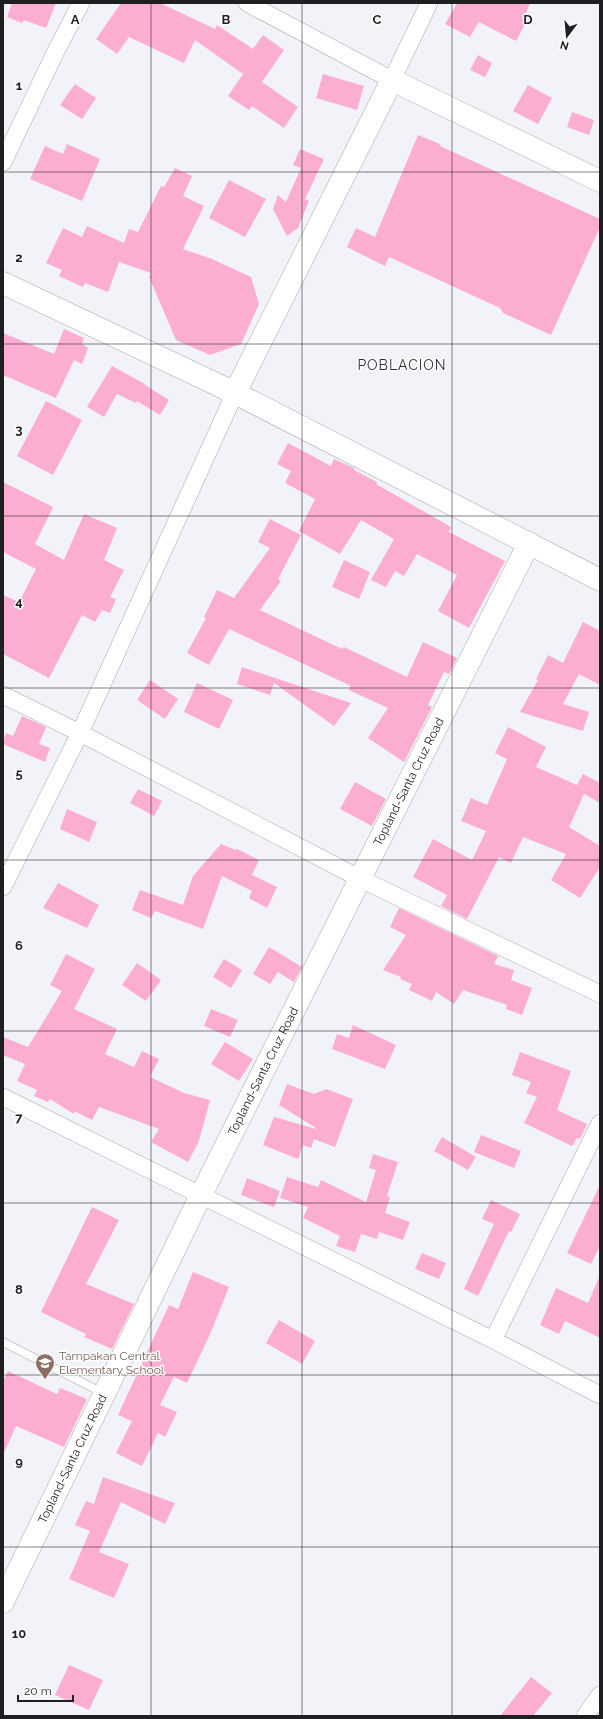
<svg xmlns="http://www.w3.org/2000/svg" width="603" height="1719" viewBox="0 0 603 1719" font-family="Raleway,sans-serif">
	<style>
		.building { fill: #fcadd2 }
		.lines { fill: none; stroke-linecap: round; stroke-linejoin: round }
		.service-casing { stroke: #a6a8ad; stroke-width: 9 }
		.minor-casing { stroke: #a6a8ad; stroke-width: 18 }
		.secondary-casing { stroke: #a6a8ad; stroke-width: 23 }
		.service { stroke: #fff; stroke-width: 8 }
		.minor { stroke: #fff; stroke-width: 17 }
		.secondary { stroke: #fff; stroke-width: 22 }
		.grid { fill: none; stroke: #1f1f21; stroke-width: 1; stroke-opacity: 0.55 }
		.labels { text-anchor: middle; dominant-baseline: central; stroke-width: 3; stroke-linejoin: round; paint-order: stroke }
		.street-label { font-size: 12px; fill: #1f1f21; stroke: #fff }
		.education-label { font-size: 12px; fill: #785e54; stroke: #fff; text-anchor: start }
		.quarter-label { font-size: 14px; letter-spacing: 1px; fill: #2c2d31; stroke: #fff }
		.grid-label { font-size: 13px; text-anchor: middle; font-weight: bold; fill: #1f1f21; stroke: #fff; stroke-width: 3; stroke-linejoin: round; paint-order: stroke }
	</style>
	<rect width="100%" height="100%" fill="#f1f3f9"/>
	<path class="building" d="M12,3H56L46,28L24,20L22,23L7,17Z
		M121,3H160L215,29L217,25L253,49L263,35L284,50L262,82L298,107L284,128L252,106L249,110L228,96L243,74L195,40L184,63L129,37L117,54L96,39Z
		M457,3H530L525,15L529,17L516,41L479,22L470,37L445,24Z
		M478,55L492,63L485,77L470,70Z
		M323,74L364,86L357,110L316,98Z
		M75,84L96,98L82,119L60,105Z
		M528,85L552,98L538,124L513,111Z
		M572,112L594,120L589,135L567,127Z
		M418,135L440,144V146L600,219V227L551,335L503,313L500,308L389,257L385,266L347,247L356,228L375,237Z
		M67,144L100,159L82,201L30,179L45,146L63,154Z
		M300,149L324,159L305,199L309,201L298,228L287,236L273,209L278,195L286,202L301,168L293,165Z
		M175,168L192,176L183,196L204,206L183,249L212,259L251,277L259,304L241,344L210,355L176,340L149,277L151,273L119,262L108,292L85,283L83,287L59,276L62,270L46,263L63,228L82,237L87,226L124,243L129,229L138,232L161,186L164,187Z
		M229,180L266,199L245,237L209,218Z
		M64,329L84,338L82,344L88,348L82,364L74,360L56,398L3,375V333L54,354Z
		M112,366L145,384V385L169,400L160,415L137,401L136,403L117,394L104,417L87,407Z
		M46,401L82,420L53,475L17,456Z
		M288,443L331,466L334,459L354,468V470L377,482L376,484L451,527L449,532L505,561L469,628L438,611L457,575L417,554L404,576L395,571L386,587L371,580L394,539L361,520L340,554L299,531L315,499L285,483L291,471L277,464Z
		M3,482L53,507L35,544L64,560L84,514L117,528L104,560L124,570L110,597L116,599L110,613L102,610L95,622L82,615L49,678L3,654V595L19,602L36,569L3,552Z
		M270,519L301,535L278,579L281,581L260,610L342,649L344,647L407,677L423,642L457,658L449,674L444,672L428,705L432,707L404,762L368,738L388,708L349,690L351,686L229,629L209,665L187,653L206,618L204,617L217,590L234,598L270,548L258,542Z
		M344,560L370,572L359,599L332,587Z
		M583,622L600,631V685L579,674L563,704L589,712L583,731L520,712L538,680L536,679L548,655L563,663Z
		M242,667L272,677L351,703L334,726L274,683L270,695L237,684Z
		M150,680L178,699L165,719L137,700Z
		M197,683L233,700L219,729L184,712Z
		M22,716L46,727L39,744L50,748L45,762L3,744L6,733L13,736Z
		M508,727L546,747L536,767L577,785L583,774L600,783V803L584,794L569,827L600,846V867L580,898L551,880L566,854L523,837L511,863L499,857L467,919L441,906L447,895L413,877L433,839L472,860L486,831L461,821L471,798L487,805L507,759L495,753Z
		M355,782L386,799L372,826L340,809Z
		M138,789L162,801L154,816L130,803Z
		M67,809L97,822L89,842L60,829Z
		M221,844L236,850L237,849L259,860L252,875L277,887L267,908L249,898L252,891L222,876L203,929L155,911L151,918L132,910L140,890L183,905L193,876Z
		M58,883L99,905L87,928L43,908Z
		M399,908L498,956L494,964L514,970L511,980L532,988L522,1015L506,1009L507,1005L463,990L454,1004L436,992L432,1001L409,990L412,984L400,979L401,977L383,970L406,935L390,927Z
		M269,947L302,967L294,982L278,972L270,984L253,974Z
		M66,954L95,969L74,1009L117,1029L105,1054L134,1067L142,1051L159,1059L150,1077L184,1093L210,1100L199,1141L188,1162L151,1142L159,1129L99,1107L92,1120L74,1111V1114L50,1099L48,1102L34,1096L37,1090L17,1081L25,1064L3,1055V1037L28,1047L62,991L50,985Z
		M224,959L242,970L231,988L213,977Z
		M137,963L161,980L146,1001L122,985Z
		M211,1009L238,1020L230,1037L204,1026Z
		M353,1025L396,1045L385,1069L332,1049L337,1034L349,1038Z
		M225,1042L253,1059L239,1081L211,1064Z
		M520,1052L571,1071L557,1110L587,1124L580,1139L577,1138L572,1146L524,1123L537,1097L526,1093L531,1082L512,1075Z
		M287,1084L314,1094L326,1089L353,1099L335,1147L314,1139L311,1148L303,1145L298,1159L263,1145L274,1117L316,1129V1128L279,1105Z
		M481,1135L521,1151L514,1168L474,1152Z
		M442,1137L476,1157L468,1170L434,1151Z
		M373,1154L398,1162L387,1196L390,1197L385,1213L410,1222L403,1240L379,1232L377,1239L361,1234L355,1252L336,1246L340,1236L303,1218L308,1207L280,1198L287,1177L318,1187L321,1180L366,1202L376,1170L369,1168Z
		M247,1178L280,1191L274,1207L241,1195Z
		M600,1185V1246L591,1264L567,1253Z
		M491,1200L520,1214L511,1232L509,1231L478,1296L464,1289L494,1224L482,1219Z
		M92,1207L119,1220L86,1284L134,1304L112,1349L84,1337L86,1334L41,1312Z
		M422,1253L446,1263L439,1279L415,1269Z
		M193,1272L229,1287L211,1332L187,1383L174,1377L160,1405L177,1412L165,1437L158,1433L142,1466L116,1453L132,1421L118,1415L169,1305L178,1309Z
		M600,1275V1338L565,1321L559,1334L540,1325L556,1288L588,1303Z
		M279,1320L315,1341L302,1364L266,1343Z
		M8,1371L57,1394L60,1388L87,1399L64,1447L16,1426L3,1455V1381Z
		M103,1477L175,1503L165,1524L121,1502L99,1552L129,1564L114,1598L69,1579L90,1531L75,1525L86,1501L94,1504Z
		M69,1665L103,1680L89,1710L55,1695Z
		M531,1677L552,1693L533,1716H500Z"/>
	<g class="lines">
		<g class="service-casing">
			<path id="service" d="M3,1342L103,1393"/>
		</g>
		<g class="minor-casing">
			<path id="minor" d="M247,3L392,80L429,3
				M3,162L55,53L81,3
				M3,695L80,733L361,879L600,994
				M3,887L80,733L235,393
				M3,1097L493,1340L600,1395
				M493,1340L600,1123
				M585,1716L600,1695"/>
		</g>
		<g class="secondary-casing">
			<g id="secondary">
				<path d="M3,283L235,393L600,580"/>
				<path d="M235,393L392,80L600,181"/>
				<path id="s1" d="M3,1602L201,1195L529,543"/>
			</g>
		</g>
		<use href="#service" class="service"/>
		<use href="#minor" class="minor"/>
		<use href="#secondary" class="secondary"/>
	</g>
	<path class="grid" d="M151,3V1716M302,3V1716M452,3V1716M3,172H600M3,344H600M3,516H600M3,688H600M3,860H600M3,1031H600M3,1203H600M3,1375H600M3,1547H600"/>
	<defs>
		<g id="school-pin" transform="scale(1)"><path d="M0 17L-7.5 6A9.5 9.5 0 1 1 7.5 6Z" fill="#8d6e63" stroke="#fff"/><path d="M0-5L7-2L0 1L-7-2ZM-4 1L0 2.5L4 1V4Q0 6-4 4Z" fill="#fff"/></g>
	</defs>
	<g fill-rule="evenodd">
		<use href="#school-pin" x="45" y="1363"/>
	</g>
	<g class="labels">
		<g class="street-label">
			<text stroke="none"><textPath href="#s1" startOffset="915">Topland-Santa Cruz Road</textPath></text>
			<text stroke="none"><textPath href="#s1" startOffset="591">Topland-Santa Cruz Road</textPath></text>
			<text stroke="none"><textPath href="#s1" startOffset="159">Topland-Santa Cruz Road</textPath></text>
		</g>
		<g class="education-label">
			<text x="59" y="1356">Tampakan Central<tspan x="59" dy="14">Elementary School</tspan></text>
		</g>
		<g class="quarter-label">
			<text x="402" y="365">POBLACION</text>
		</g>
	</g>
	<g class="grid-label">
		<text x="75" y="24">A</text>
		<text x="226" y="24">B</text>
		<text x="377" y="24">C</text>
		<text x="528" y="24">D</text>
		<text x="19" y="90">1</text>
		<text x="19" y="262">2</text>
		<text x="19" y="434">3</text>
		<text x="19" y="606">4</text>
		<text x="19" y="778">5</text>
		<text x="19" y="950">6</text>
		<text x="19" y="1122">7</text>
		<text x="19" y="1294">8</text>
		<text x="19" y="1466">9</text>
		<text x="19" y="1638">10</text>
	</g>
	<rect width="603" height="1719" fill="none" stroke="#1f1f21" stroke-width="8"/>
	<g transform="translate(567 36) rotate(196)" stroke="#ffffff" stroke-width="3" paint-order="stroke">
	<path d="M0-3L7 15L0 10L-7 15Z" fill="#1f1f21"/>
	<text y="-6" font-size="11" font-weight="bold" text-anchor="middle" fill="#1f1f21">N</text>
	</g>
	<path d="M18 1695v6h55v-6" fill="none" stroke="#1f1f21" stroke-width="2"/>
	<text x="24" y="1695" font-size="12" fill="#1f1f21" stroke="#ffffff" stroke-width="3" paint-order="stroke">20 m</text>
</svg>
